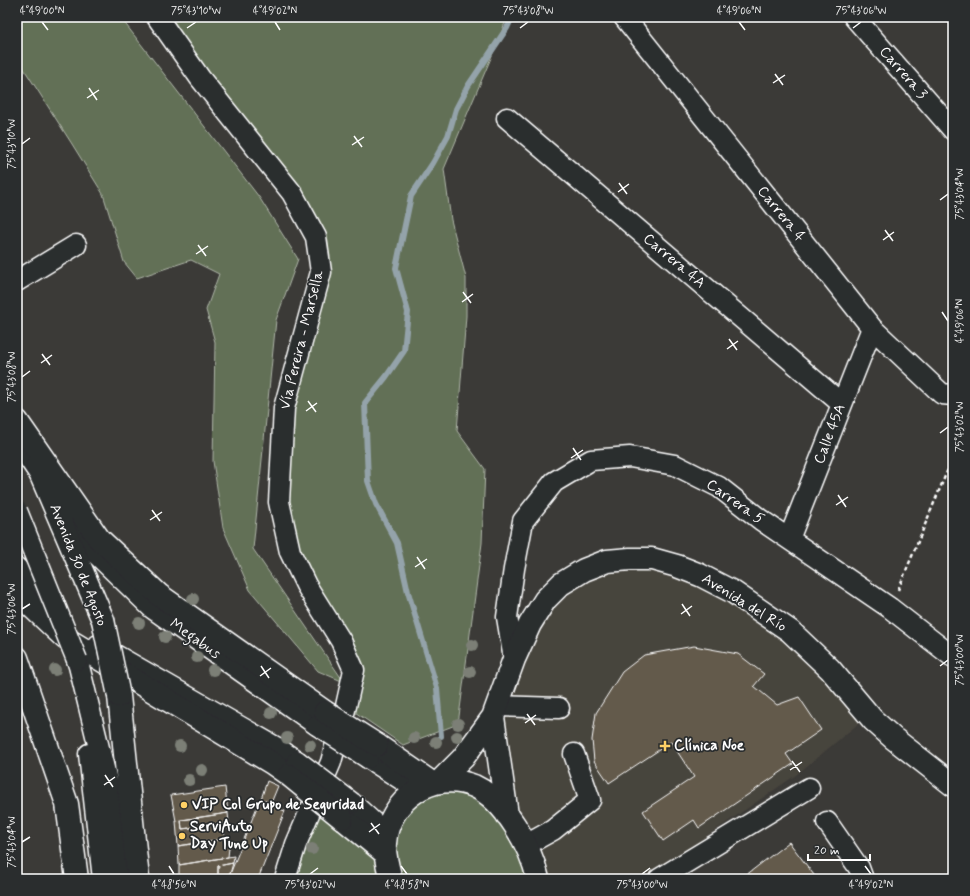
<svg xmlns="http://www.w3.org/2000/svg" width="970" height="896" viewBox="0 0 970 896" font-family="Mynerve,sans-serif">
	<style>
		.built { fill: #47443d }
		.green { fill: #626f56; stroke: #b0b7aa }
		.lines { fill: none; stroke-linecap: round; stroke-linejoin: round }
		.stream { stroke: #94a3aa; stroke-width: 6 }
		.building { fill: #645a4b; stroke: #fff }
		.minor-casing { stroke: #fff; stroke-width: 23 }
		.major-casing { stroke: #fff; stroke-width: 25 }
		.path { stroke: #fff; stroke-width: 2.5; stroke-dasharray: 4 3; stroke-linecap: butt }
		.minor { stroke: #2a2d2e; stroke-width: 20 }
		.major { stroke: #2a2d2e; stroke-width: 22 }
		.minor-bridge-casing { stroke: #fff; stroke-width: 23; stroke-linecap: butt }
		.major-bridge-casing { stroke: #fff; stroke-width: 25; stroke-linecap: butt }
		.minor-bridge { stroke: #2a2d2e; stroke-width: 20 }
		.major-bridge { stroke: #2a2d2e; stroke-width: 22 }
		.tree { fill: #7b7f76 }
		.ticks { fill: none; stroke: #fff; stroke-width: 1.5 }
		.poi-dot { fill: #ffd166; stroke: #2a2d2e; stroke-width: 1.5 }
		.labels { text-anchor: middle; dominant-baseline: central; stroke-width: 3.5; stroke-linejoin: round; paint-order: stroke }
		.street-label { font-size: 15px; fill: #fff; stroke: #2a2d2e }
		.poi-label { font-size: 15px; font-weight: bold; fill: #fff; stroke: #2a2d2e; text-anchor: start }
		.neatline { fill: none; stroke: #fff; stroke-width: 1.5 }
		.ticks-label { font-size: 10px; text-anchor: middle; fill: #fff }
	</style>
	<rect width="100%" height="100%" fill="#3b3a37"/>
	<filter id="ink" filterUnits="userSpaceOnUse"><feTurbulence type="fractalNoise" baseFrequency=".025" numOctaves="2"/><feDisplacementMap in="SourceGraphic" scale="8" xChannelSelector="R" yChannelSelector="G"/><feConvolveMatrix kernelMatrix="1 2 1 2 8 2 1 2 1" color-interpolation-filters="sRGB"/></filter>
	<g filter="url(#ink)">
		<path class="built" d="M630,559L733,592L869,715L796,775L678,856L641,879H538L519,832L497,706L545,600Z"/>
		<path class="green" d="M17,17H120L259,197L298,259L276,320L253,549L344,682L341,641L296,563L280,487L284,408L321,272L291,193L164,17H507L499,39L444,169L451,220L466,278V316L457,431L485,469L482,543L458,724L403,745L346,706L344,682L318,671L250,590L223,528L213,461L215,342L206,310L219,274L191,260L137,278L124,262L103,194L72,144L17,58Z
			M418,790L487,794L538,879H287L318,805L385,853Z"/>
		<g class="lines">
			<path class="stream" d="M441,736L437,688L408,592L397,543L376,504L368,481L365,403L386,377L404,351L408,312L396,268L411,196L433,163L448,136L456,109L468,86L507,28L512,17"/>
		</g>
		<path class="building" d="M694,646L738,654L764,674L754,686L777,705L799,697L821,730L786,754L793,764L699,828L694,820L663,841L643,811L694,777L671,742L609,783L594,761L592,740L596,713L622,672L644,655Z
			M267,781L278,786L271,803L261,799Z
			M225,787L228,813L176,821L171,795Z
			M259,802L285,811L258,879H228Z
			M228,813L229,823L182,829L181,820Z
			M181,820L182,829L229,823V829H224L225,839L178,846L176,821Z
			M230,838L228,857L179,865L178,846Z
			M789,842L817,879H741L785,845Z
			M234,856L233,863L218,866V876L230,874L228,879H179V865Z
			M233,863L230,874L218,876V866Z"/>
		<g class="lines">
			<g class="minor-casing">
				<path id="minor" d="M157,17L200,78L292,193L316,237L321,272L284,408L279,502L290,552L306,585L341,641L354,670L346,706L331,762L296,844L285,879
					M624,17L872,328L942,394L953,395
					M854,17L953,130
					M507,118L842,404
					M17,281L76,245
					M17,441L89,547L152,608L317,725
					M789,539L872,328
					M17,568L36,596L42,602
					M98,645L279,749L297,761
					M514,659L507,617L514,569L523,521L554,482L591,460L630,457L675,465L719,487L761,520L890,608L953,657
					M77,660L79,666L110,793L121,879
					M497,706L559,708
					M89,754L103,879
					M368,758L418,790
					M352,803L386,834
					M827,822L859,868L863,879
					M526,845L553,830L590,800L574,754
					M659,879L809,788"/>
			</g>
			<g class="major-casing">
				<path id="major" d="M17,421L99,539L159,595L325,712
					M37,466L103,620
					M17,588L30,605L65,638L272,763L289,775
					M17,658L67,804L77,879
					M119,696L138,879
					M493,717L507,815
					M377,745L432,783
					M439,782L463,758L493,717L514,659L530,624L545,600L561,584L584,570L607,561L630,559H652L677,566L700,575L733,592L790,631L830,669L873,720L893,738L953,785
					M342,818L385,853
					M391,879C388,868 384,855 385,843C388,800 433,769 474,786C505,800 531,847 538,879"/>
			</g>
			<path class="path" d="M898,590L953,457"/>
			<use href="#minor" class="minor"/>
			<use href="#major" class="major"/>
			<g class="minor-bridge-casing">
				<path id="minor-bridge" d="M17,511L77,660
					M317,725L368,758
					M297,761L352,803"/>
			</g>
			<g class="major-bridge-casing">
				<path id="major-bridge" d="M103,620L119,696
					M325,712L377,745
					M289,775L342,818"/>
			</g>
			<use href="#minor-bridge" class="minor-bridge"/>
			<use href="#major-bridge" class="major-bridge"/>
		</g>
		<g class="tree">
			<circle cx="193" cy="599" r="6"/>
			<circle cx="139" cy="623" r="6"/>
			<circle cx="165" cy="637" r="6"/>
			<circle cx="472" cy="645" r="6"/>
			<circle cx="197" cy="657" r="6"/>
			<circle cx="55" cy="670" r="6"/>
			<circle cx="213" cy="670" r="6"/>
			<circle cx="470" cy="672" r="6"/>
			<circle cx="271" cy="713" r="6"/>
			<circle cx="458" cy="724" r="6"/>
			<circle cx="457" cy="737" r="6"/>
			<circle cx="287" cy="738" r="6"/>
			<circle cx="414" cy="738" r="6"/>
			<circle cx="436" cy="742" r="6"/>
			<circle cx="310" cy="745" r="6"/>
			<circle cx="180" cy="746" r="6"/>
			<circle cx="202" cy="770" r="6"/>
			<circle cx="189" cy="780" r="6"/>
			<circle cx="312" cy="849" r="6"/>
		</g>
	</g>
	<path class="ticks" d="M42,22L48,30M275,22L280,30M739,22L745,30M187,28L196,22M520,28L528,22M853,28L861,22M775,74L783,85M773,83L785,75M89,88L97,100M87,98L99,90M354,136L362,147M22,144L30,138M352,145L364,137M619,183L627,194M618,192L629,184M940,200L948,194M885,230L893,241M883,240L894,232M198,245L206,256M196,254L208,246M463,292L471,303M462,302L473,294M942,312L948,321M729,339L737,350M727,349L738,341M42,354L50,365M41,363L52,355M22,377L30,371M308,401L316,412M306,411L317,403M940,433L948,427M573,448L581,460M571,458L583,450M838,495L846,507M836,505L848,497M152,510L160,521M150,520L162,512M417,557L425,569M415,567L427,559M682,604L690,616M22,609L30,604M681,614L692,606M261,666L269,678M940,666L948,660M260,676L271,668M527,714L535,725M525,723L536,715M792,761L800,772M790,770L802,762M105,775L113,787M104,785L115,777M371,823L379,834M369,832L380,824M22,842L30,837M169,866L174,874M401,866L407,874M865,866L871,874M310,874L318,868M642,874L650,868"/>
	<g class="poi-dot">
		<path d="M663 740h4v4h4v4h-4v4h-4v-4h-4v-4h4z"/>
		<circle cx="184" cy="805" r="4"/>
		<circle cx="182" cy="836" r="4"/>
	</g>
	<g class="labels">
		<g class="street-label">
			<text transform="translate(903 73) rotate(49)">Carrera 3</text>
			<text transform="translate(781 214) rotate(51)">Carrera 4</text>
			<text transform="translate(674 261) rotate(40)">Carrera 4A</text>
			<text transform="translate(302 340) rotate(-76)">Vía Pereira - Marsella</text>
			<text transform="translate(830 434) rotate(-69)">Calle 45A</text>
			<text transform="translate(735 502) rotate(35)">Carrera 5</text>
			<text transform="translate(78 565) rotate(68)">Avenida 30 de Agosto</text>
			<text transform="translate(744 603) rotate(32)">Avenida del Río</text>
			<text transform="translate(195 639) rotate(35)">Megabus</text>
		</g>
		<g class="poi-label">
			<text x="674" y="746">Clínica Noe</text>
			<text x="192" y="805">VIP Col Grupo de Seguridad</text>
			<text x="190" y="827">ServiAuto<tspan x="190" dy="17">Day Tune Up</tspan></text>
		</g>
	</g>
	<rect width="970" height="896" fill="none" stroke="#2a2d2e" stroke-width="44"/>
	<path d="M808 854v6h62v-6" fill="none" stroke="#ffffff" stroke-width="2"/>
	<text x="814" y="854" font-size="12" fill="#ffffff" stroke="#2a2d2e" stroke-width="3" paint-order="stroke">20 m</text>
	<rect x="22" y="22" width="926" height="852" class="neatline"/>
	<g class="ticks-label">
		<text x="42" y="14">4°49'00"N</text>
		<text x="196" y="14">75°43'10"W</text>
		<text x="275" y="14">4°49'02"N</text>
		<text x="528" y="14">75°43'08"W</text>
		<text x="739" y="14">4°49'06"N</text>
		<text x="861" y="14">75°43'06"W</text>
		<text transform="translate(11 144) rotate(-90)" y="4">75°43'10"W</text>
		<text transform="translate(959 194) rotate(-90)" y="4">75°43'04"W</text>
		<text transform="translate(959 321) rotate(-90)" y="4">4°49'06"N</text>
		<text transform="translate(11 377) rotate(-90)" y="4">75°43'08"W</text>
		<text transform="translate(959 427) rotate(-90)" y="4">75°43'02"W</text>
		<text transform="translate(11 609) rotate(-90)" y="4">75°43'06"W</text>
		<text transform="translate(959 660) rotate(-90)" y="4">75°43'00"W</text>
		<text transform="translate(11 842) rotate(-90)" y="4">75°43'04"W</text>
		<text x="174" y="888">4°48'56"N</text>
		<text x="310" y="888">75°43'02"W</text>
		<text x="407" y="888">4°48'58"N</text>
		<text x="642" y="888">75°43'00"W</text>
		<text x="871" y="888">4°49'02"N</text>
	</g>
</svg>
